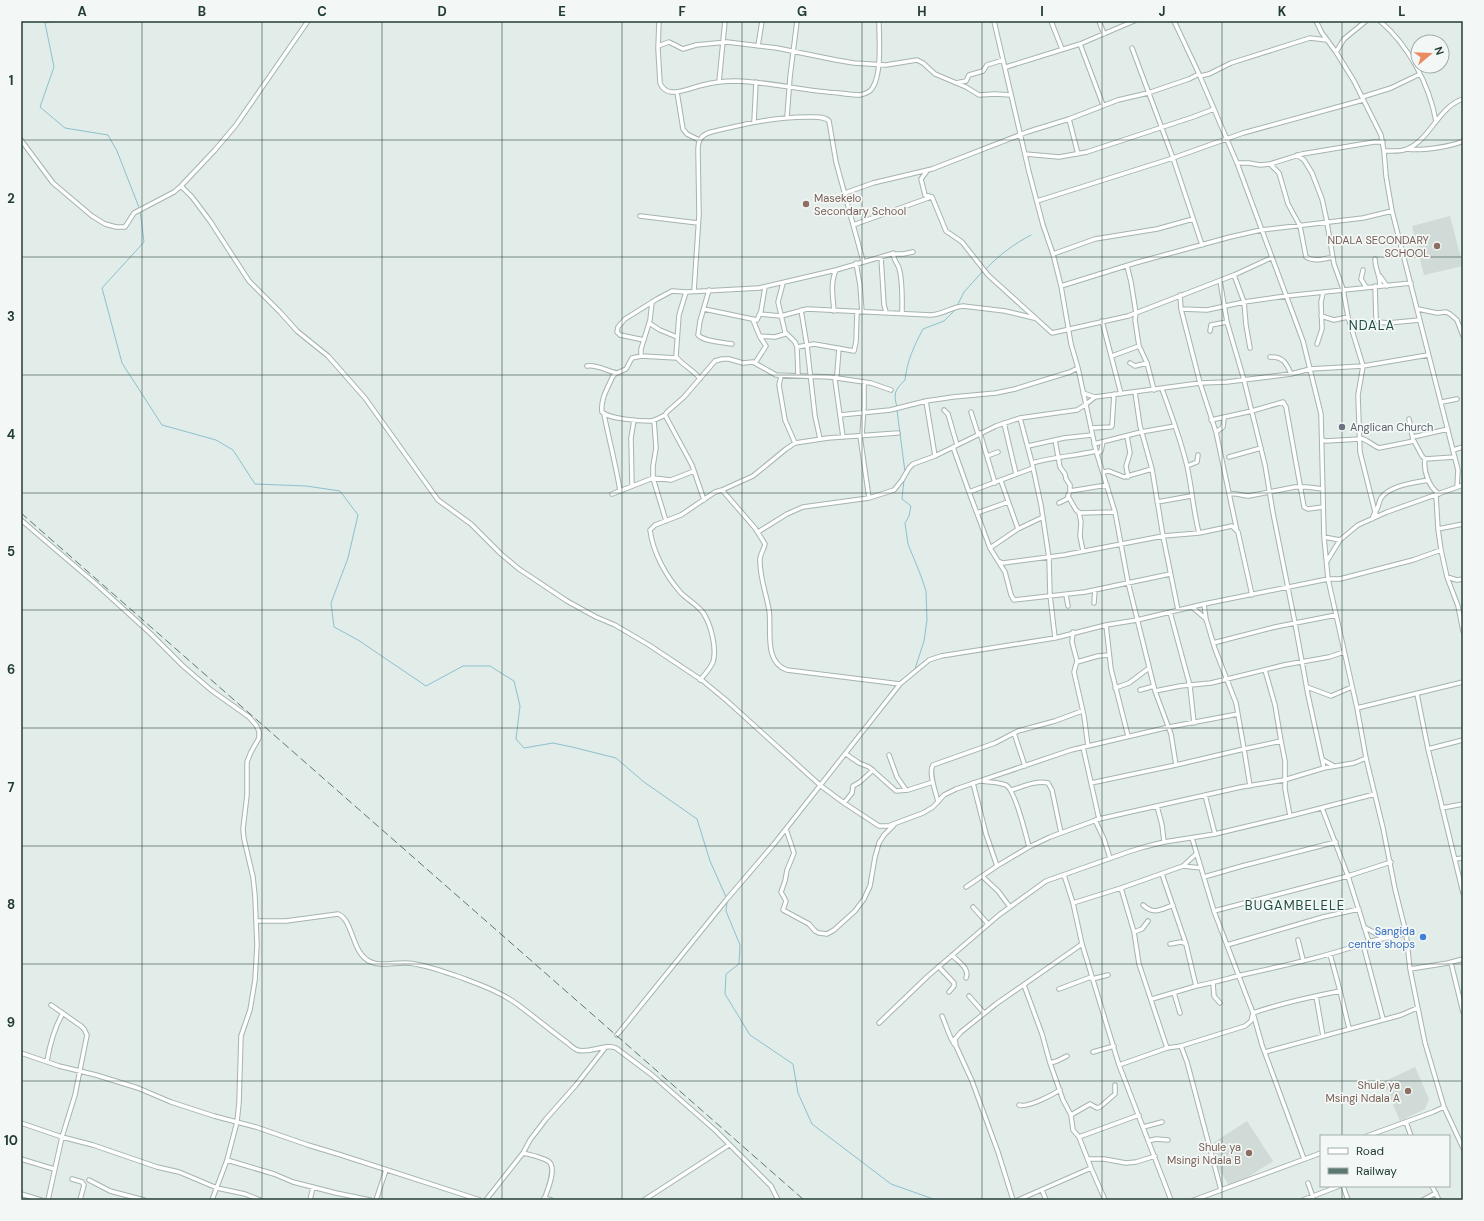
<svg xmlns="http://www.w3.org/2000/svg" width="1484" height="1221" viewBox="0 0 1484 1221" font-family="'DM Sans',sans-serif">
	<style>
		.built { fill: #d0dbd7 }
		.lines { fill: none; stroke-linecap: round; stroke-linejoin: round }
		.stream { stroke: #8dc1ce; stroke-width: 1 }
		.minor-casing { stroke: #a5b4af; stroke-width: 5.5 }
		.minor { stroke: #fff; stroke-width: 3.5 }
		.rail { stroke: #5d7772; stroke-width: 1; stroke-dasharray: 8 4; stroke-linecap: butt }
		.grid { fill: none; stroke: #233c36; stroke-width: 1; stroke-opacity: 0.55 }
		.education-dot { fill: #8d6e63; stroke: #f3f8f6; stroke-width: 1.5 }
		.worship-dot { fill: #6b7280; stroke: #f3f8f6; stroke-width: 1.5 }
		.shop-dot { fill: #3f7fe0; stroke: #f3f8f6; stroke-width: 1.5 }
		.labels { text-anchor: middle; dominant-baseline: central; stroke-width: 3.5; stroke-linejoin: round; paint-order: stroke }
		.education-label { font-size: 11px; fill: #785e54; stroke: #f3f8f6; text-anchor: end }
		.worship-label { font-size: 11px; fill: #5b616d; stroke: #f3f8f6; text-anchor: start }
		.shop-label { font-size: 11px; fill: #366cbe; stroke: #f3f8f6; text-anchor: end }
		.quarter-label { font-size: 13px; letter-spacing: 1px; fill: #204d44; stroke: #f3f8f6 }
		.neatline { fill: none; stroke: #233c36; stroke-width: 1.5 }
		.grid-label { font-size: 13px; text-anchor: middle; font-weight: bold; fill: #233c36 }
	</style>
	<rect width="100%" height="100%" fill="#e2ece8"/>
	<path class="built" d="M1450,216L1463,266L1424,275L1412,226Z
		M1415,1067L1429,1099L1425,1109L1400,1121L1383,1082Z
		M1247,1121L1273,1161L1231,1188L1205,1148Z"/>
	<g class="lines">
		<path class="stream" d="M53,21L45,23L54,67L40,107L65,128L108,135L117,151L140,210L144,242L102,288L122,363L162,425L216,440L233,450L255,484L306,486L340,491L358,515L348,558L331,603L334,627L358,640L426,686L463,666H490L514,681L520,706L516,739L524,748L553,743L572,747L616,758L644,782L697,819L710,861L726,897
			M986,269C999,255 1014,244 1031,235
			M957,306L964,292L983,271
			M897,407C893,393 895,390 905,380C907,361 914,346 923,329L944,321L956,309
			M897,410L905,472
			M904,480L902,499L911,506L909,516L905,523L908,544L921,576L926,591L927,620L924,641L915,669
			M727,902L726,911L740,945L739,964L726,974L725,994L750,1035L793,1064L798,1093L812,1124L891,1184L936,1200"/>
		<g class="minor-casing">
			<path id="minor" d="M659,21L658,49L660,83C662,88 665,91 671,92C681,93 693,87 703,85C714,82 725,81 736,81C771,82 804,91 839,93C846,94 853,95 860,95C865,94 871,91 873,87C882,72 879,39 879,21
				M994,21L1029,172L1043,225L1053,254L1061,286L1071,344L1078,368L1096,451L1115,512L1128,582L1155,691L1171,734L1176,765
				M1051,21L1062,49
				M1099,21L1104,34
				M1174,21L1199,74L1237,163L1303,341L1321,414L1324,537L1328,579L1357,708L1366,758L1383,828L1395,889L1406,933L1410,969L1425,1043L1444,1107L1463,1148
				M1316,21L1322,33L1336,52L1354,81L1381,135L1384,151L1386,176L1392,211L1458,470L1457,487
				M1380,21C1409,46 1429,84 1436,121
				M1080,44L1103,105
				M658,46L669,42L683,49L696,45L727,42L777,48L836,60L854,63L886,65L917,60L923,63L935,74L966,87L979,95L995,94L1011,95
				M758,46L762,21
				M1132,48L1173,158L1202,245
				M1336,52L1344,39L1366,21
				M1006,67L1080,44L1134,21
				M1200,76L1209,74L1231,63L1310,38L1327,40
				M719,82L725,21
				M956,83L966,81L969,75L983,71L987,65L1003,60
				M677,92L683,129L687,134L699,140
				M1362,97L1391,88L1420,74
				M787,117L790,77L797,21
				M1069,119L1078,154
				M754,122L756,82
				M21,140L53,183L92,216L105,224L116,227H125L134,213L174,192L181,186L215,150L236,125L308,21
				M1407,149C1420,151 1451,147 1463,141
				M1384,151C1391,151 1400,152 1407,149C1430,140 1438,107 1463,99
				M1025,154L1059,157L1087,152L1193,117L1214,109
				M1297,155L1304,160L1312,173L1322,199L1326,217L1334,264L1343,289L1348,317L1363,366L1358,395L1360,452L1375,512L1372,519
				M1237,163H1249L1260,165L1270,164L1302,154L1374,142H1383
				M1270,164L1279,173L1288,204L1300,226L1306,257C1314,262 1324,259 1333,257
				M927,171L921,179L925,195L932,197L946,231L962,242L988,275L1052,333L1128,316L1234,275L1271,258
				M181,186L192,197L210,221L249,281L280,312L297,331L328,356L365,398L438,500L471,524L501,554L519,569L567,601L596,617L615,625L649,645L703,681L726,700L821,786L844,803L879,826H888L923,813L933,807L944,795L956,789L1071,750L1169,727L1238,714
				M845,193L873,183L932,169L1027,132L1069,119L1118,100L1148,93L1189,79L1199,74
				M1037,201L1173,158L1243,133L1363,100
				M640,216L698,223
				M853,225L931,197
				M893,253C894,262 897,262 899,268C903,282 902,298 902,313
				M1053,254L1095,239L1157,229L1193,219
				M881,257L884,305L886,312
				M1375,259C1375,269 1380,274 1380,286
				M856,263L860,285L862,312
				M1127,266L1131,282L1136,313L1135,320L1139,346L1147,363L1154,390
				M1363,270L1361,279L1366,287
				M1234,275L1244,302L1246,325L1250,348
				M1380,276L1387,286
				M1220,281L1227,322L1244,380L1265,465L1273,513L1295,623L1308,695L1324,768
				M783,283L778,302L785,332L795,342L797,347L798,375
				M1061,286L1135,263L1230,237L1261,230L1363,218L1392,211
				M1375,286L1376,318L1378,322L1388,323L1420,320
				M709,290L700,321L698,335C705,342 722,342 732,344
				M694,291L699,215L698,150C698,140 701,135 711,132C745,124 773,117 808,117C815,117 824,116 829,121L836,162L863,261
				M686,292L679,315L676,356C679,363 694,370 700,379
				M1180,295L1181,309L1200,383L1216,432L1237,531
				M652,302L650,320L641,349V356L677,358
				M704,309L757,320L761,311L765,287
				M1181,309L1207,310L1244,302L1286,296L1411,283
				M1418,309L1437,313L1446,312L1450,314L1457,320L1463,336
				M801,310L807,346L815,416L820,439
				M834,311C833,297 830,283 836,270
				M760,314L781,316L807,309L931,315C945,314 951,307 963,306L1005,311L1034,318
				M1321,316L1334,320L1348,317
				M753,320L760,337L766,346L755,363
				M1102,321L1121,394
				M649,323L660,330L677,337
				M1210,331L1211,325L1227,322
				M760,336L775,337L785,334
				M644,340L620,335L617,332L618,327L625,319L657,299L672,291L686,292L759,288L836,270L891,254H903L913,252
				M1317,344L1322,329L1321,302L1323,293
				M797,347L814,344L854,351L856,342L857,312
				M839,348L837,374L835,380L843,437
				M641,356L632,358L626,369L615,374L613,376C608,387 600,400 602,412C609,419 640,421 651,421C656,420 661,417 665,415
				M1112,356L1139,346
				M1270,357C1283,356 1287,364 1291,374
				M1130,363L1135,366L1147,363
				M587,366C596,364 607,371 617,373
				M781,376L779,385L785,420L795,443
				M1162,389C1171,414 1181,440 1187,466C1192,488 1193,510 1199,533
				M1135,392L1140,426L1152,469L1163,536L1178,610
				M1083,393L1095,397
				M926,401L935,456
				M1442,402L1457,399
				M944,410L948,414L957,445
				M971,412L978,434
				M604,414C609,440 616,465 620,491
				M840,415L890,410L926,401L953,397L996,393L1015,389L1070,372L1078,368
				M1020,418L1032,463L1041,505L1049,558L1050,595L1055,638
				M1409,419L1413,440
				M654,420L656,448L653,466V478L666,521
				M1211,420L1252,411L1283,402L1286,407L1304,507L1308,509L1323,507
				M1004,423L1016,474
				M1091,428L1111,427L1112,426L1114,394
				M1216,432L1223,427L1224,418
				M980,433L995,483
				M860,436L869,498
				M862,436L864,406V382
				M1127,436L1130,453L1126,466L1128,477
				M1413,437L1448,429
				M1360,438C1368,440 1372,445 1379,448L1414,441L1422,456L1425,459L1455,457
				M1055,440L1060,467L1065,474L1066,479L1070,485V491L1067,499L1059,503
				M1322,440L1326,441L1360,439
				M1094,444L1141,432L1175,426
				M1028,446L1064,438L1092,435
				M953,447L969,492L990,548L1005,572L1011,595L1014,600L1085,592L1170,574
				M1453,450L1463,447
				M1097,454L1101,451L1103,442
				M987,456L998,452
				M1229,457L1261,448
				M1425,459C1423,471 1429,487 1439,494
				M1032,463C1053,457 1075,456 1096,451
				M1187,466L1197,462L1198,455
				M1103,472L1109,471L1124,477L1152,469
				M1001,481L1018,529
				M632,486L631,438L634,420
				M722,490L753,476L786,449L795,443L828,438L898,433
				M1070,491L1107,485
				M969,492L1033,468
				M612,494L653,478L671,480L694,471
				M1230,494C1239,493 1241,496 1249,496L1295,487H1307L1323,489
				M1436,495L1438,529L1441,550L1447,577L1458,606L1463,631
				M1068,496L1076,510L1080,513L1115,512
				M704,500L692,465L665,415L667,412L684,397L715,361L722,359H729L743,363L753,362L776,375L830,377L871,383L891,390
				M1157,502L1191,496
				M977,513L1008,502
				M1079,513L1081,522L1080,536L1083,551
				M1376,514L1375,512C1379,508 1378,503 1381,498C1390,485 1414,483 1428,480
				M21,520L96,584L151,634L183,666L211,690L249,717L256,725L259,731V738L251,752L247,762V795L243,829L244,839L253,877L255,896L257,945L255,980L250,1010L241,1036L239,1103L237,1122L227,1160L212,1200
				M1438,529L1463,524
				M758,532L787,514L803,507L869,498L894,490L902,480L909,468L913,464L935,456L996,426L1020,418L1077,410L1085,405L1095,397L1200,383L1227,382L1291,374L1310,369L1363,366L1428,355
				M1324,537L1340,540
				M990,548L1018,529L1043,517
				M998,561L1003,563L1064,555L1163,536L1199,533L1232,526L1238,532L1252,595
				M1327,561L1340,540L1358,525L1387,512L1463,485
				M1447,577L1457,580L1463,579
				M1066,595L1068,606
				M1094,603L1095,590
				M1204,604L1206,619L1215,649L1236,703L1244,749L1281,741L1285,761V789L1290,816
				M1192,607L1206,619
				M1170,612L1190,686L1194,723
				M1106,625L1111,669L1128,736
				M1073,632L1072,642L1077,661L1074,672L1084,716L1088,746
				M1213,643L1275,627L1336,615
				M1077,662L1098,656L1109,655
				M1265,670L1275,705L1281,741
				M700,680C705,674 710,669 713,662C717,648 711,626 704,614C699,606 688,600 681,593C666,576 653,553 650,530L655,525L681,515L715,492L722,490L755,528L765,544C764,549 761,553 760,558C759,576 766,592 769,610C772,628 763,662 787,670L900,684
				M1307,687L1331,696L1352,687
				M1115,688L1129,683L1149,668
				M1140,690L1154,686
				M1155,691L1180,686L1211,683L1284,665L1329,657L1344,652
				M1417,694L1428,749L1463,893
				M1357,708L1463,682
				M1014,733L1025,766
				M1083,747L1099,819
				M1428,749L1463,740
				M846,754L859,763L869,767L896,791L908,790L933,782
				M889,755L897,777L906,790
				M1323,760L1334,766
				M981,781C989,782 999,782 1006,785C1015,790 1026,835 1029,847
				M973,783L986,834L997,866
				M1091,783L1176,765L1244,749L1250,786
				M1011,790C1022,787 1036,780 1048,783L1052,790L1061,833
				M1205,795L1215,834
				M938,802C936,792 928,773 933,765L995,743L1018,731L1055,721L1082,711
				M844,803L852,793L853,786L860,782L873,770
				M1157,806L1162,825L1164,842
				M1322,808L1348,876L1369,942
				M1442,808L1463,804
				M1095,820L1104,839L1110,858
				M786,829L794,853L787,870L785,881L781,892L786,901L783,910L809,924L815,931L819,933L827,934L834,930L855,911L864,899L870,886L875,857L879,843L884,835L894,825
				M1192,838L1214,911L1253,1013L1262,1045L1304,1159
				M1455,859L1463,858
				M1183,866L1201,868
				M1162,874L1186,944L1196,986C1213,983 1229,978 1246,974C1287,965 1328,956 1368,942C1380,938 1393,938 1406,933
				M1064,875L1073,903L1082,944L1119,1065L1171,1200
				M983,877L998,891L1010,907
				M1204,877L1242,866L1336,842
				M966,887L997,866L1029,847L1050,837L1099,819L1241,787L1284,780L1324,768L1354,763L1366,758
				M1121,888L1134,932L1139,964L1167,1048
				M1073,903L1121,888L1183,866L1196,854
				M1143,905C1154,915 1160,910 1173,905
				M973,907L988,924
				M1214,911L1348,876L1391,862
				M257,921H286L338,914C354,920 351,954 371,962C382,967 395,962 407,963C424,964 441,971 457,976C478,984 499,991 517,1004C533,1016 549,1029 565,1041C569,1044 573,1048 577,1050C590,1054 605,1043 616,1048L652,1075L715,1130L771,1186L778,1200
				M1364,927L1384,938
				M1134,932L1142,929L1148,921
				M1298,940L1303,960
				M1170,944L1181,942L1186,944
				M1363,944L1383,1019
				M1227,945L1323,917L1359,909
				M952,955C958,962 970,968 966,978
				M1451,963L1463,1012
				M939,967L954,983V986L949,992
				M1410,969L1448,963L1463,959
				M1092,979L1108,975
				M1213,983L1214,996L1220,1003
				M1024,985L1042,1034L1050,1063L1063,1100L1071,1115L1073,1130L1079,1137L1091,1168L1105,1200
				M1059,989L1091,977
				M1340,991L1349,1028
				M1174,993L1180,1013
				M969,996L984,1013
				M1316,996L1323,1036
				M1152,999L1196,986
				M942,1016C946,1024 950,1041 956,1046
				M879,1023L928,976L999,915L1046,881L1128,852L1144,847L1164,842L1215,834L1290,816L1375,794
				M617,1035L727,899L774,844L900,684L929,660L941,656L1055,638L1106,625L1137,620L1204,604L1328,579H1340L1413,560L1441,550
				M1181,1046L1187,1062L1221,1190
				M1093,1052L1114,1046
				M1265,1052L1401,1015L1417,1008
				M21,1053L59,1066L96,1075L138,1088L171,1102L214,1116L256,1127L308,1145L341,1155L480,1200
				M47,1061C50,1044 54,1028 63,1013
				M1050,1063L1057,1061L1067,1056
				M1119,1065L1167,1048L1181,1046L1245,1026L1251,1021L1253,1013C1281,1003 1310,997 1340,991L1330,954
				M1019,1105C1028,1108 1052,1095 1060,1090
				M1071,1115L1090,1104L1097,1108L1100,1107L1115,1094V1085
				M1406,1122L1411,1136
				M21,1123L62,1137L93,1145L157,1167L179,1172L217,1188L245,1194L260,1200
				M1143,1127L1162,1122
				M1367,1136L1433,1112L1444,1107
				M1079,1137L1139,1115
				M1148,1141L1156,1139L1168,1140
				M523,1153C531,1155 541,1157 548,1161C558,1167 547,1191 544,1200
				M21,1159L54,1169
				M1088,1159H1104L1126,1163L1136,1162L1155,1156
				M227,1160L274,1174L293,1182L336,1193L370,1200
				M72,1179L82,1182L84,1185L80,1200
				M89,1180L110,1191L144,1200
				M1308,1183L1314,1200
				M1343,1186L1348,1200
				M1432,1186L1439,1200
				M1042,1190L1046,1200
				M21,1194L41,1200
				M544,1198L551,1200
				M48,1200L62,1137L75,1095L87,1035L84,1029L81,1026L51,1005
				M310,1200L313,1187
				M376,1200L386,1170
				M486,1200L523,1153L530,1140L546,1119L576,1085L605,1048
				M644,1200L729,1145
				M1013,1200L998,1152L972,1081L956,1046L955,1039L961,1032L996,1004L1082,944
				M1018,1200L1091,1168
				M1194,1200L1321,1153
				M1303,1200L1339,1186
				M1423,1200L1436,1193"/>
		</g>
		<use href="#minor" class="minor"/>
		<path class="rail" d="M21,513L804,1200"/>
	</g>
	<path class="grid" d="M142,21V1200M262,21V1200M382,21V1200M502,21V1200M622,21V1200M742,21V1200M862,21V1200M982,21V1200M1102,21V1200M1222,21V1200M1342,21V1136M21,140H1463M21,257H1463M21,375H1463M21,493H1463M21,610H1463M21,728H1463M21,846H1463M21,964H1463M21,1081H1463M1342,1186V1200"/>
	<g class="education-dot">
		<circle cx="806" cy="204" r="4"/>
		<circle cx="1437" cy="246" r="4"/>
		<circle cx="1408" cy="1091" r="4"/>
		<circle cx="1249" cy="1153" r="4"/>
	</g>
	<circle class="worship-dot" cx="1342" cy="427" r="4"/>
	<circle class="shop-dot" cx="1423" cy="937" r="4"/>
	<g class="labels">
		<g class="education-label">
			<text x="814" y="198" text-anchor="start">Masekelo<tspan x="814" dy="13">Secondary School</tspan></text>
			<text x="1429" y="240">NDALA SECONDARY<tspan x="1429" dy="13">SCHOOL</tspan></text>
			<text x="1400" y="1085">Shule ya<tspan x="1400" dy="13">Msingi Ndala A</tspan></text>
			<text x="1241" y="1147">Shule ya<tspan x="1241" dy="13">Msingi Ndala B</tspan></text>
		</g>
		<g class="worship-label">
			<text x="1350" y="427">Anglican Church</text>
		</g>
		<g class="shop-label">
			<text x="1415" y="931">Sangida<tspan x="1415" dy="13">centre shops</tspan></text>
		</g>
		<g class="quarter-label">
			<text x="1372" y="325">NDALA</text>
			<text x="1295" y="905">BUGAMBELELE</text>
		</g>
	</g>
	<rect width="1484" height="1221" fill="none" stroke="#f3f8f6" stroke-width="44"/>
	<rect x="1320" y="1135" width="130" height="52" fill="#f3f8f6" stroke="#a0ada9"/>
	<rect x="1328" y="1148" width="20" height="6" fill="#ffffff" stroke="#a0ada9"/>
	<text x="1356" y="1155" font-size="12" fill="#233c36">Road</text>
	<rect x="1328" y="1168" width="20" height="6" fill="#5d7772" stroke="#a0ada9"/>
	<text x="1356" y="1175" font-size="12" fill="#233c36">Railway</text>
	<g transform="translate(1430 54) rotate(71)"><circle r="19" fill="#f3f8f6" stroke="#a0ada9"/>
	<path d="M0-3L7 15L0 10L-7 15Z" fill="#eb8a61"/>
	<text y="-6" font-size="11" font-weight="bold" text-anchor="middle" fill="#233c36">N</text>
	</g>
	<rect x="22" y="22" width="1440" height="1177" class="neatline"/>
	<g class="grid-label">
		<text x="82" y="16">A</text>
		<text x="202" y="16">B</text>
		<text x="322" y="16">C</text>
		<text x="442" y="16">D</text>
		<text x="562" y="16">E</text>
		<text x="682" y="16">F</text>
		<text x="802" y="16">G</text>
		<text x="922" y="16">H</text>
		<text x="1042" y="16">I</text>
		<text x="1162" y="16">J</text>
		<text x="1282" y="16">K</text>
		<text x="1402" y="16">L</text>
		<text x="11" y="85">1</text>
		<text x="11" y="203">2</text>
		<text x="11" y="321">3</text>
		<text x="11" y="439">4</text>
		<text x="11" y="556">5</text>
		<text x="11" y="674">6</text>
		<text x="11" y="792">7</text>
		<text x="11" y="909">8</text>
		<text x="11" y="1027">9</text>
		<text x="11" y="1145">10</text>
	</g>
</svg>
